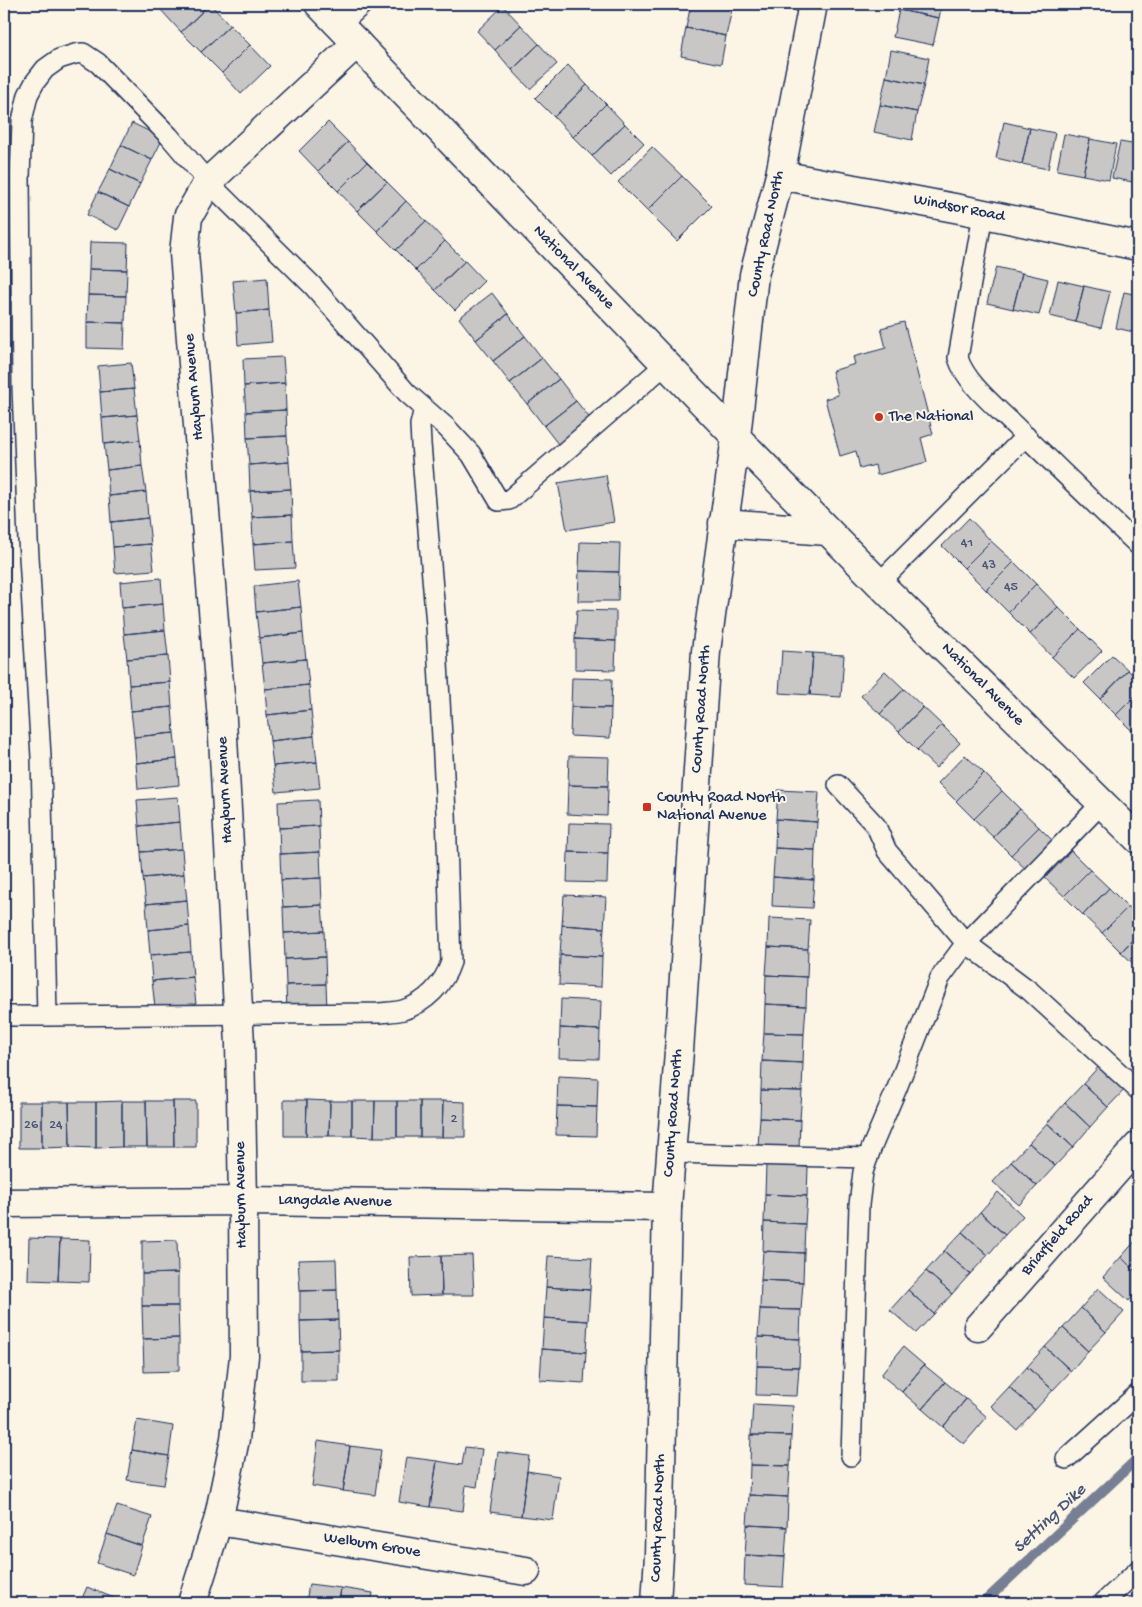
<svg xmlns="http://www.w3.org/2000/svg" width="1142" height="1607" viewBox="0 0 1142 1607" font-family="'Gochi Hand',sans-serif">
	<style>
		.lines { fill: none; stroke-linecap: round; stroke-linejoin: round }
		.stream { stroke: #767f94; stroke-width: 10 }
		.building { fill: #c8c7c6; stroke: #1b2f5e }
		.lane-casing { stroke: #1b2f5e; stroke-width: 22 }
		.street-casing { stroke: #1b2f5e; stroke-width: 31 }
		.secondary-casing { stroke: #1b2f5e; stroke-width: 31 }
		.lane { stroke: #fcf5e5; stroke-width: 19 }
		.street { stroke: #fcf5e5; stroke-width: 28 }
		.secondary { stroke: #fcf5e5; stroke-width: 28 }
		.poi-dot { fill: #c8321e; stroke: #fcf5e5; stroke-width: 2 }
		.labels { text-anchor: middle; dominant-baseline: central; stroke-width: 4; stroke-linejoin: round; paint-order: stroke }
		.number-label { font-size: 14px; fill: #465578 }
		.street-label { font-size: 16px; fill: #1b2f5e; stroke: #fcf5e5 }
		.poi-label { font-size: 16px; fill: #1b2f5e; stroke: #fcf5e5; text-anchor: start }
		.water-label { font-size: 18px; font-style: italic; fill: #485779; stroke: #fcf5e5 }
	</style>
	<rect width="100%" height="100%" fill="#fcf5e5"/>
	<filter id="ink" filterUnits="userSpaceOnUse"><feTurbulence type="fractalNoise" baseFrequency=".02" numOctaves="2"/><feDisplacementMap in="SourceGraphic" scale="10" xChannelSelector="R" yChannelSelector="G"/><feConvolveMatrix kernelMatrix="1 2 1 2 8 2 1 2 1" color-interpolation-filters="sRGB"/></filter>
	<g filter="url(#ink)">
		<g class="lines">
			<path class="stream" d="M983,1603L1138,1458"/>
		</g>
		<path class="building" d="M155,4H168L161,10Z
			M168,4H210L181,32L161,10Z
			M210,4L230,25L201,52L181,32Z
			M691,4H706L732,9L726,36L686,28Z
			M706,4H733L732,9Z
			M900,4H942L939,18L899,10Z
			M503,6L521,25L495,50L477,31Z
			M899,10L939,18L933,45L893,37Z
			M230,25L250,45L222,73L201,52Z
			M521,25L539,44L512,70L495,50Z
			M686,28L726,36L721,64L681,56Z
			M539,44L557,64L530,89L512,70Z
			M250,45L270,66L241,94L222,73Z
			M891,50L929,58L924,85L886,77Z
			M568,65L587,85L554,117L535,98Z
			M886,77L924,85L917,112L880,105Z
			M587,85L606,104L573,137L554,117Z
			M606,104L625,124L592,156L573,137Z
			M880,105L917,112L912,140L874,132Z
			M328,122L348,142L318,171L299,151Z
			M1004,122L1030,128L1022,164L996,158Z
			M132,123L163,138L152,160L121,145Z
			M625,124L644,143L611,176L592,156Z
			M1030,128L1055,133L1048,169L1022,164Z
			M1064,134L1090,139L1083,175L1057,170Z
			M1090,139L1116,144L1109,180L1083,175Z
			M348,142L367,162L338,191L318,171Z
			M1120,142L1138,145V183L1112,178Z
			M121,145L152,160L140,184L110,169Z
			M652,147L682,176L647,211L618,182Z
			M367,162L387,182L357,211L338,191Z
			M110,169L140,184L129,207L98,192Z
			M682,176L712,206L677,241L647,211Z
			M387,182L406,201L377,231L357,211Z
			M98,192L129,207L118,230L87,215Z
			M406,201L426,221L396,250L377,231Z
			M426,221L445,241L416,270L396,250Z
			M445,241L465,261L435,290L416,270Z
			M90,242L128,243L127,270L89,269Z
			M465,261L484,281L455,310L435,290Z
			M996,267L1022,273L1013,309L987,303Z
			M89,269L127,270L126,296L88,295Z
			M1022,273L1048,279L1039,315L1013,309Z
			M267,278L269,310L236,313L233,281Z
			M1058,280L1084,286L1075,322L1050,316Z
			M1084,286L1110,292L1101,328L1075,322Z
			M1124,292L1138,295V333L1116,328Z
			M492,293L508,314L476,340L459,318Z
			M88,295L126,296L125,323L87,322Z
			M269,310L272,342L238,345L236,313Z
			M508,314L525,336L493,361L476,340Z
			M87,322L125,323L124,349L87,348Z
			M904,322L933,434L921,438L927,462L877,475L875,465L860,469L856,451L840,456L825,399L838,395L832,371L855,364L853,357L886,348L881,328Z
			M525,336L542,358L510,383L493,361Z
			M283,357L285,383L244,386L243,359Z
			M542,358L559,379L527,404L510,383Z
			M131,363L134,389L100,392L98,366Z
			M559,379L576,401L544,426L527,404Z
			M285,383L286,410L246,412L244,386Z
			M134,389L137,415L102,418L100,392Z
			M576,401L593,422L561,448L544,426Z
			M286,410L287,436L247,438L246,412Z
			M137,415L140,440L104,444L102,418Z
			M287,436L289,462L249,465L247,438Z
			M140,440L142,466L107,470L104,444Z
			M289,462L291,489L250,491L249,465Z
			M142,466L146,492L109,496L107,470Z
			M606,475L614,522L567,530L558,483Z
			M291,489L292,515L252,517L250,491Z
			M146,492L148,518L111,522L109,496Z
			M292,515L293,541L253,544L252,517Z
			M148,518L151,544L113,547L111,522Z
			M969,518L991,541L964,568L942,546Z
			M293,541L295,568L255,570L253,544Z
			M991,541L1014,562L986,590L964,568Z
			M580,542L620,543L619,572L579,571Z
			M151,544L154,570L115,573L113,547Z
			M1014,562L1036,584L1008,612L986,590Z
			M579,571L619,572L618,601H578Z
			M161,578L163,604L122,608L120,582Z
			M298,581L301,607L256,612L254,586Z
			M1036,584L1058,607L1030,634L1008,612Z
			M163,604L165,630L124,634L122,608Z
			M301,607L303,633L259,638L256,612Z
			M1058,607L1080,629L1052,657L1030,634Z
			M577,610L616,611V641L575,639Z
			M1080,629L1102,651L1074,678L1052,657Z
			M165,630L168,656L127,659L124,634Z
			M303,633L306,659L262,663L259,638Z
			M575,639L616,641L615,670L575,669Z
			M782,651L813,653L810,695L779,693Z
			M813,653L844,655L841,697L810,695Z
			M1112,655L1128,670L1100,699L1084,683Z
			M168,656L170,682L129,685L127,659Z
			M306,659L309,685L265,689L262,663Z
			M1128,670L1138,680V693L1116,715L1100,699Z
			M885,671L904,689L880,714L861,696Z
			M572,678L612,679L611,708L571,707Z
			M170,682L172,707L131,711L129,685Z
			M309,685L311,710L267,715L265,689Z
			M904,689L923,707L899,732L880,714Z
			M1138,693V725L1132,731L1116,715Z
			M172,707L174,733L134,737L131,711Z
			M571,707L611,708L610,738L570,736Z
			M923,707L942,725L917,750L899,732Z
			M311,710L314,736L270,741L267,715Z
			M942,725L960,743L936,768L917,750Z
			M174,733L177,759L136,763L134,737Z
			M314,736L317,762L273,766L270,741Z
			M965,755L984,773L956,801L938,783Z
			M569,756L609,757L608,786L568,785Z
			M177,759L179,785L138,789L136,763Z
			M317,762L320,788L276,792L273,766Z
			M984,773L1002,791L974,819L956,801Z
			M568,785L608,786L607,816L567,814Z
			M778,790L819,792L817,822L776,819Z
			M1002,791L1020,809L993,837L974,819Z
			M178,797L180,822L139,826L137,800Z
			M318,800L319,826L279,828L278,802Z
			M1020,809L1039,827L1011,855L993,837Z
			M776,819L817,822L815,850L775,848Z
			M180,822L182,849L141,852L139,826Z
			M569,823L609,824L608,853L568,852Z
			M319,826L320,852L280,854L279,828Z
			M1039,827L1057,845L1030,873L1011,855Z
			M775,848L815,850L814,880L773,877Z
			M182,849L184,874L143,878L141,852Z
			M1071,851L1090,870L1064,896L1045,878Z
			M320,852L321,878L281,880L280,854Z
			M568,852L608,853L607,883L567,882Z
			M1090,870L1109,888L1083,915L1064,896Z
			M184,874L187,900L146,904L143,878Z
			M773,877L814,880L812,908L772,906Z
			M321,878L322,905L283,907L281,880Z
			M1109,888L1128,907L1102,933L1083,915Z
			M564,895L606,897L604,928L562,925Z
			M187,900L189,926L148,930L146,904Z
			M322,905L324,931L284,933L283,907Z
			M1128,907L1138,916V934L1121,952L1102,933Z
			M769,918L810,920L808,949L768,947Z
			M562,925L604,928L602,957L560,955Z
			M189,926L191,952L150,955L148,930Z
			M324,931L325,957L285,959L284,933Z
			M1138,934V968L1121,952Z
			M768,947L808,949L807,977L766,975Z
			M191,952L193,977L152,981L150,955Z
			M560,955L602,957L601,987L559,985Z
			M325,957L326,984L286,985L285,959Z
			M766,975L807,977L806,1006L765,1004Z
			M193,977L196,1004L155,1007L152,981Z
			M326,984L327,1010L287,1012L286,985Z
			M561,999L601,1001L600,1030L560,1028Z
			M765,1004L806,1006L804,1034L764,1033Z
			M560,1028L600,1030L599,1059L559,1058Z
			M764,1033L804,1034L803,1063L762,1061Z
			M762,1061L803,1063L802,1091L761,1090Z
			M1101,1064L1126,1088L1108,1107L1083,1084Z
			M558,1076L598,1078L597,1107L557,1106Z
			M1083,1084L1108,1107L1090,1127L1065,1103Z
			M761,1090L802,1091L800,1120L760,1118Z
			M284,1100H307L306,1136H284Z
			M307,1100L330,1101L329,1136H306Z
			M122,1101H146L147,1147H122Z
			M122,1101V1147L96,1148V1102Z
			M146,1101H173L174,1147H147Z
			M173,1101H196V1147H174Z
			M330,1101H352V1136H329Z
			M352,1101H375L374,1137L352,1136Z
			M375,1101H397V1137H374Z
			M397,1101H420V1137H397Z
			M420,1101H443L442,1137H420Z
			M443,1101L465,1102V1137H442Z
			M19,1102H42V1148H19Z
			M42,1102H69L70,1147L42,1148Z
			M69,1102H96V1148L70,1147Z
			M1065,1103L1090,1127L1073,1147L1047,1123Z
			M557,1106L597,1107L596,1136L556,1135Z
			M760,1118L800,1120L799,1148L758,1146Z
			M1047,1123L1073,1147L1055,1166L1029,1143Z
			M1029,1143L1055,1166L1037,1186L1011,1162Z
			M1011,1162L1037,1186L1019,1205L993,1182Z
			M766,1165L808,1167L807,1196L765,1194Z
			M998,1192L1023,1216L1005,1235L980,1212Z
			M765,1194L807,1196L805,1224L764,1222Z
			M980,1212L1005,1235L988,1255L962,1232Z
			M764,1222L805,1224L804,1253L763,1251Z
			M962,1232L988,1255L970,1274L944,1251Z
			M29,1238L60,1239L58,1281L28,1280Z
			M1138,1238V1274L1121,1257Z
			M60,1239L90,1240L89,1282L58,1281Z
			M177,1240L178,1273L142,1274V1241Z
			M763,1251L804,1253L803,1282L761,1280Z
			M944,1251L970,1274L952,1294L926,1271Z
			M472,1255L474,1295H442L441,1256Z
			M441,1256L442,1295L411,1296L410,1257Z
			M548,1256L592,1258L590,1290L546,1287Z
			M1121,1257L1138,1274V1290L1129,1301L1103,1277Z
			M336,1259L337,1290L300,1291L298,1260Z
			M926,1271L952,1294L934,1314L908,1290Z
			M178,1273V1306H142V1274Z
			M761,1280L803,1282L801,1310L760,1309Z
			M546,1287L590,1290L588,1321L544,1318Z
			M1098,1288L1124,1312L1106,1332L1081,1308Z
			M337,1290L338,1320L300,1321V1291Z
			M908,1290L934,1314L916,1333L890,1310Z
			M142,1306H178L179,1338L143,1339Z
			M1081,1308L1106,1332L1088,1351L1063,1328Z
			M760,1309L801,1310L800,1339L758,1337Z
			M544,1318L588,1321L586,1352L542,1349Z
			M338,1320L339,1350L301,1351L300,1321Z
			M1063,1328L1088,1351L1071,1371L1045,1347Z
			M758,1337L800,1339L799,1367L757,1366Z
			M179,1338V1371L144,1372L143,1339Z
			M903,1347L924,1365L902,1392L881,1375Z
			M1045,1347L1071,1371L1053,1390L1027,1367Z
			M542,1349L586,1352L584,1383L540,1380Z
			M339,1350V1381H301V1351Z
			M924,1365L945,1382L922,1409L902,1392Z
			M757,1366L799,1367L797,1396L756,1395Z
			M1027,1367L1053,1390L1035,1410L1009,1387Z
			M945,1382L966,1399L943,1427L922,1409Z
			M1009,1387L1035,1410L1017,1430L991,1406Z
			M966,1399L987,1417L964,1444L943,1427Z
			M753,1404L793,1406L791,1436L751,1435Z
			M137,1420L173,1426L169,1456L132,1450Z
			M751,1435L791,1436L790,1466L750,1465Z
			M318,1441L350,1446L343,1491L312,1486Z
			M350,1446L381,1450L375,1495L343,1491Z
			M465,1447L482,1449L477,1487L466,1485L463,1511L430,1507L437,1461L462,1465Z
			M132,1450L169,1456L164,1485L127,1480Z
			M498,1452L529,1456L521,1516L490,1512Z
			M406,1457L437,1461L430,1507L399,1502Z
			M750,1465L790,1466L788,1497L749,1495Z
			M527,1471L559,1476L553,1520L521,1516Z
			M749,1495L788,1497L787,1527L747,1525Z
			M117,1506L152,1517L142,1546L107,1534Z
			M747,1525L787,1527L785,1557L745,1555Z
			M107,1534L142,1546L133,1575L97,1563Z
			M745,1555L785,1557L783,1587L744,1585Z
			M309,1584L341,1588L339,1603H306Z
			M87,1587L121,1601L120,1603H80Z
			M341,1588L373,1593L371,1603H339Z
			M744,1596L783,1598V1603H743Z
			M398,1598L430,1603H398Z"/>
		<g class="lines">
			<g class="lane-casing">
				<path id="lane" d="M340,25L363,4
					M983,214L958,358C966,383 995,406 1014,425C1055,465 1096,505 1138,545
					M879,583L1026,436
					M838,785L876,826L887,851L966,943L1030,991L1138,1090
					M4,1016H47L41,757L28,540L22,388L20,177L22,121L28,95L35,82L45,69L59,59L75,54L83,53L98,63L169,136L208,182L313,286L407,393L446,427L471,454L499,501L509,500L666,364
					M47,1016L379,1013C387,1012 396,1012 403,1010C426,1003 444,984 451,962L446,813L436,625L421,444L420,425L424,408
					M671,1153L868,1158
					M851,1456L859,1205L863,1172L871,1149L897,1088L940,978L966,943L1102,803
					M1066,1459L1138,1394
					M1103,1603L1138,1570"/>
			</g>
			<g class="street-casing">
				<path id="street" d="M813,4L780,175L754,275L736,437L879,583L1138,839
					M780,175L965,210L1138,246
					M723,523L827,531
					M4,1203L243,1201L667,1207
					M978,1327L1138,1146
					M218,1521L526,1571
					M192,1603L218,1521L235,1439L244,1356L243,1201L240,1044L222,720L184,253L188,217L208,182L357,43"/>
			</g>
			<g class="secondary-casing">
				<path id="secondary" d="M319,4L736,437L706,651L679,1051L667,1207L659,1555L656,1603"/>
			</g>
			<use href="#lane" class="lane"/>
			<use href="#street" class="street"/>
			<use href="#secondary" class="secondary"/>
		</g>
	</g>
	<g class="poi-dot">
		<circle cx="879" cy="417" r="5"/>
		<rect x="642" y="802" width="10" height="10" rx="2.5"/>
	</g>
	<g class="labels">
		<g class="number-label">
			<text x="967" y="543">41</text>
			<text x="989" y="565">43</text>
			<text x="1011" y="587">45</text>
			<text x="454" y="1119">2</text>
			<text x="31" y="1125">26</text>
			<text x="56" y="1125">24</text>
		</g>
		<g class="street-label">
			<text transform="translate(959 209) rotate(11)">Windsor Road</text>
			<text transform="translate(767 234) rotate(-78)">County Road North</text>
			<text transform="translate(573 268) rotate(46)">National Avenue</text>
			<text transform="translate(195 387) rotate(-95)">Hayburn Avenue</text>
			<text transform="translate(982 685) rotate(45)">National Avenue</text>
			<text transform="translate(702 709) rotate(-86)">County Road North</text>
			<text transform="translate(226 790) rotate(-93)">Hayburn Avenue</text>
			<text transform="translate(674 1113) rotate(-86)">County Road North</text>
			<text transform="translate(242 1195) rotate(-91)">Hayburn Avenue</text>
			<text transform="translate(335 1202) rotate(1)">Langdale Avenue</text>
			<text transform="translate(1058 1236) rotate(-49)">Briarfield Road</text>
			<text transform="translate(659 1518) rotate(-88)">County Road North</text>
			<text transform="translate(372 1546) rotate(9)">Welburn Grove</text>
		</g>
		<g class="poi-label">
			<text x="889" y="417">The National</text>
			<text x="657" y="798">County Road North<tspan x="657" dy="18">National Avenue</tspan></text>
		</g>
		<g class="water-label">
			<text transform="translate(1050 1519) rotate(-43)">Setting Dike</text>
		</g>
	</g>
	<rect width="1142" height="1607" fill="none" stroke="#fcf5e5" stroke-width="20"/>
	<rect x="10" y="10" width="1122" height="1587" fill="none" stroke="#1b2f5e" stroke-width="2" filter="url(#ink)"/>
</svg>
